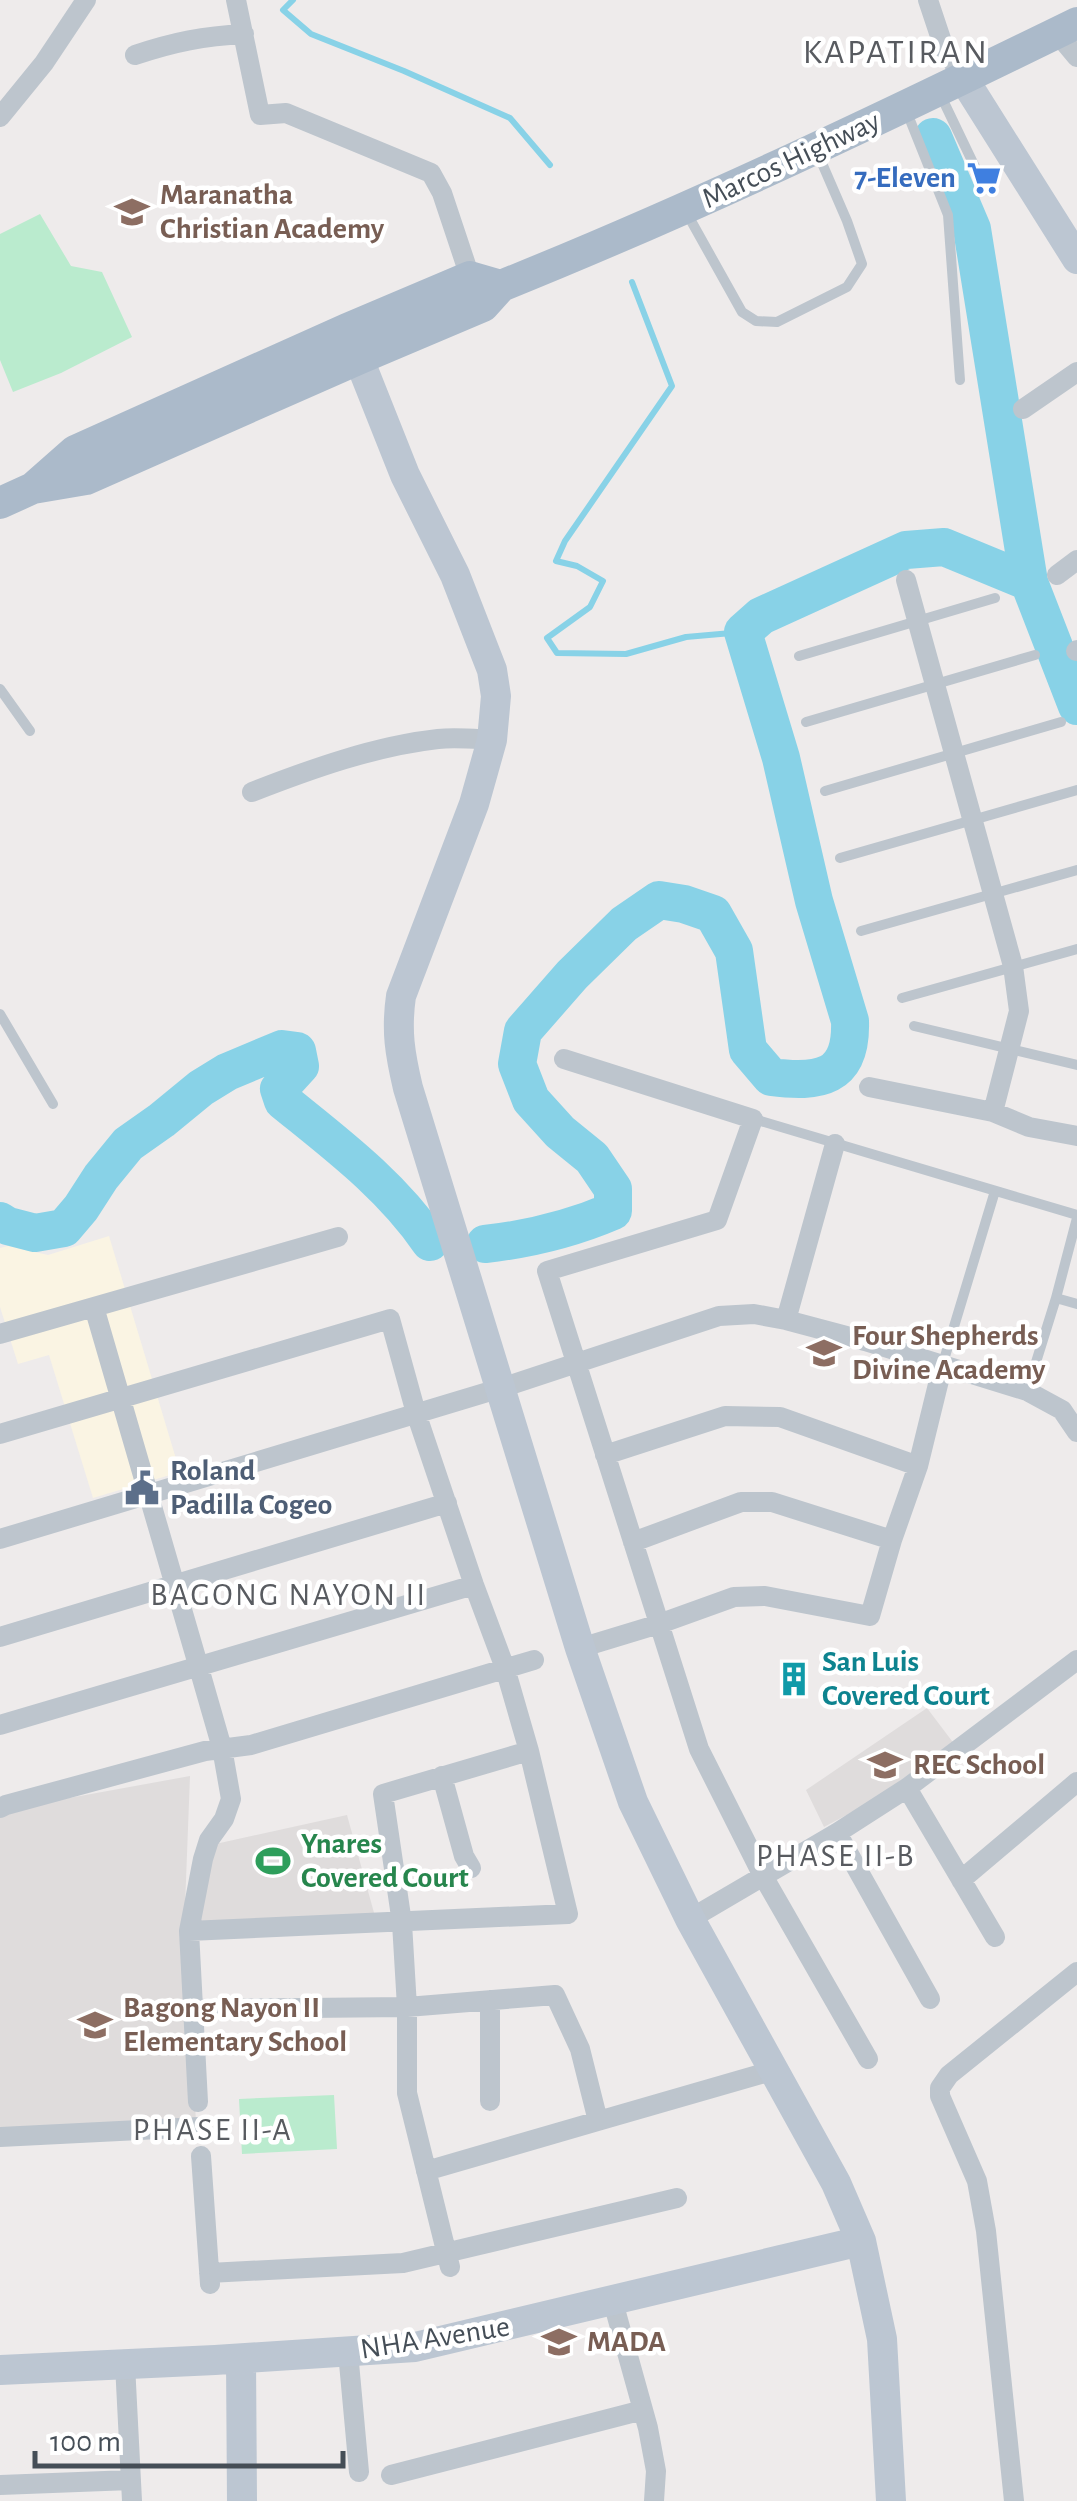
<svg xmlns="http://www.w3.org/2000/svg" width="1077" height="2501" viewBox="0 0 1077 2501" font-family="'Alegreya Sans',sans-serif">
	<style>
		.commercial { fill: #faf4e3 }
		.education { fill: #dfdcdc }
		.green { fill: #baebce }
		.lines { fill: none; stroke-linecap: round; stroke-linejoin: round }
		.stream { stroke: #88d2e7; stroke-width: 6 }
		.river { stroke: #88d2e7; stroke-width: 38 }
		.lane { stroke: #bdc5cd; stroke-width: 10 }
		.street { stroke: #bdc5cd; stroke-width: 20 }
		.secondary { stroke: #bcc6d2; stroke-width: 30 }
		.primary { stroke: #abbaca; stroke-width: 32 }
		.labels { text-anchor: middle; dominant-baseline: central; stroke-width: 9; stroke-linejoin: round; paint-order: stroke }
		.street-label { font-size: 30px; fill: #454e57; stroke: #fff }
		.shop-label { font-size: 30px; font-weight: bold; fill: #366cbe; stroke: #fff; text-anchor: end }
		.education-label { font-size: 30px; font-weight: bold; fill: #785e54; stroke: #fff; text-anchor: start }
		.service-label { font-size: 30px; font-weight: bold; fill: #4e5e75; stroke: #fff; text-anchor: start }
		.culture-label { font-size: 30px; font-weight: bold; fill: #0d838f; stroke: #fff; text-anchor: start }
		.leisure-label { font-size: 30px; font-weight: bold; fill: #27864d; stroke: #fff; text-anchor: start }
		.neighbourhood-label { font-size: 32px; letter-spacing: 2.5px; fill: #585b60; stroke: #fff }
		.quarter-label { font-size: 35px; letter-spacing: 2.5px; fill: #585b60; stroke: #fff }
	</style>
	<rect width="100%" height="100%" fill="#eeebeb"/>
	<path class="commercial" d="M109,1236L180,1472L93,1498L49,1355L18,1364L0,1307V1248L8,1246L48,1255Z"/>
	<path class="education" d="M927,1708L955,1745L901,1786L824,1827L806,1790Z
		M190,1776L185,1906L196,2123L0,2133V1813L3,1810Z
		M347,1815L376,1920L193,1929L211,1845Z"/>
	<path class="green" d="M40,214L71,266L102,272L132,337L61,373L13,392L0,360V234Z
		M334,2095L337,2149L242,2154L239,2099Z"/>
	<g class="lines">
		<path class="stream" d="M293,0L283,10L311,34L404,71L510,118L550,165
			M632,282L672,386L565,541L556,561L577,566L603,581L590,607L547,638L557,653L626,654L686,637L743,632"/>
		<path class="river" d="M933,137L972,229L1029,582
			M0,1221L8,1226L35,1233L64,1228L81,1208L101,1177L128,1144L162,1120L201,1088L227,1072L282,1049L297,1051L300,1066L279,1089L283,1101C336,1144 391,1185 430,1242
			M485,1244C530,1239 571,1229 613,1211V1189L592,1158L560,1132L531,1100L517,1064L523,1031L572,975L624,924L659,900L684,904L713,914L734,951L748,1050L771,1077C819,1083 852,1079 850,1021L814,901L781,758L743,632L761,616L906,550L944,547L1029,582L1077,706"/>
		<path class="lane" d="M941,96L975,167
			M906,110L948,215L960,380
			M685,210L742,312L756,321L777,322L847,287L862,264L847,221L818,154
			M799,656L995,598
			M0,689L30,731
			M806,722L1035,655
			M825,791L1061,722
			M840,858L1077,790
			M861,931L1077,870
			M902,998L1077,949
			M0,1014L53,1104
			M914,1026L1077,1065
			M754,1119L1077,1215
			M1056,1298L1077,1304
			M943,1363L995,1191
			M1027,1391L1056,1298L1077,1218"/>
		<path class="street" d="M236,0L260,115L286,113L431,173L442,193L470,277
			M928,0L944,48L963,78
			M1057,33L1077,57
			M135,55C174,42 204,36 244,34
			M0,117L44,63L86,0
			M1023,409L1077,372
			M1057,575L1077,560
			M906,580L1013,966L1019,1011L993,1112
			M1076,651L1077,650
			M252,792C311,769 375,746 438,739C456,737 474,739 492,740
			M564,1059L753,1119L717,1220L547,1271L699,1749L763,1876L868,2059
			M869,1087L993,1112L1029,1127L1077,1136
			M94,1307L199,1668L222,1748L231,1799L224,1819L209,1840L203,1859L189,1931L198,2102
			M786,1320L835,1144
			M0,1334L338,1237
			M0,1434L390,1319L416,1413L474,1585L505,1668L529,1751L568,1914L189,1931
			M605,1455L725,1416L780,1417L918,1466
			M0,1539L501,1388L719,1316L754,1314L786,1320L865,1341L1027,1391L1062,1410L1077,1432
			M633,1542L741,1502H772L892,1540
			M0,1637L447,1503
			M580,1648L659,1624L734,1597L765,1596L870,1616L892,1540L918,1466L943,1364
			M0,1725L474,1585
			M442,1776L464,1856L471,1868
			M907,1788L995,1937
			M0,1808L6,1805L205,1751L251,1745L534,1660
			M837,1833L930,1999
			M961,1880L1077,1782
			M690,1919L837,1833L907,1788L1077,1660
			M193,2009L407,2007L555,1995L580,2049L598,2121L426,2171
			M490,2101V2000
			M598,2121L775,2070
			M0,2137L199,2127
			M201,2156L210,2284
			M450,2267L407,2093V2007L402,1923L383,1794L529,1751
			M209,2273L403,2263L677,2198
			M613,2302L648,2428L656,2471L654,2501
			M348,2352L359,2472
			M125,2364L132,2501
			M391,2475L643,2410
			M0,2485L131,2480
			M1014,2501L986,2231L977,2181L940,2096V2088L949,2075L1077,1972"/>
		<path class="secondary" d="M963,78L1077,259
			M351,339L405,475L455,575L492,670L496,696L492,740L474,804L401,996C396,1031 400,1054 408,1088L580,1648L633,1802L690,1919L836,2183L861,2241L882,2339L891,2501
			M241,2359L242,2501
			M0,2370L215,2360L415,2347L861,2241"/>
		<path class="primary" d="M33,488L75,451L347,329L470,277L501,286
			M0,503L33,488L86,479L360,358L483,306L501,286C697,207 887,116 1077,23"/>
	</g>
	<defs>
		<g id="supermarket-bare" transform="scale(2.7)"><path d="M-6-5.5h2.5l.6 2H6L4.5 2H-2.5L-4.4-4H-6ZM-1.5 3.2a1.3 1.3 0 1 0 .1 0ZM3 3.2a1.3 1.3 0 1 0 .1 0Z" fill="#3f7fe0" stroke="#fff" stroke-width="2.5" paint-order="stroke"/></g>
		<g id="school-bare" transform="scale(2.7)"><path d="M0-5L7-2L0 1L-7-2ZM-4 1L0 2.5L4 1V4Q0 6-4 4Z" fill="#8d6e63" stroke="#fff" stroke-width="2.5" paint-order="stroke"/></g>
		<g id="civic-bare" transform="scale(2.7)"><path d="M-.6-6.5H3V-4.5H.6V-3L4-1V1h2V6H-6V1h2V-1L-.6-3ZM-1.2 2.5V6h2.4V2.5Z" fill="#5c6f8a" stroke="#fff" stroke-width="2.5" paint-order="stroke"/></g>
		<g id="building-bare" transform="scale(2.7)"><path d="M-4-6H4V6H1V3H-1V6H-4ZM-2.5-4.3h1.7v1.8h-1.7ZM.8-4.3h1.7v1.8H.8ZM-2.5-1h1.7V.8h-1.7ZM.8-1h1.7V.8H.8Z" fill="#0f9aa8" stroke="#fff" stroke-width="2.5" paint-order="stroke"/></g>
		<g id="stadium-bare" transform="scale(2.7)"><path d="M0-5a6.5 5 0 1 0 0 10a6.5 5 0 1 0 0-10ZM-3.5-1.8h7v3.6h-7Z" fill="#2e9e5b" stroke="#fff" stroke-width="2.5" paint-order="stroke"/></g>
	</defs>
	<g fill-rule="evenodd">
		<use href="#supermarket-bare" x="984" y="178"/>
		<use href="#school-bare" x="132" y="212"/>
		<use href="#school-bare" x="824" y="1353"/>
		<use href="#civic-bare" x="142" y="1488"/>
		<use href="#building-bare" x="794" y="1679"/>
		<use href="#school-bare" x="885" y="1765"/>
		<use href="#stadium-bare" x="273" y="1861"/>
		<use href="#school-bare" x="95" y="2025"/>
		<use href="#school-bare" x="559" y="2342"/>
	</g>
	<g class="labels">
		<g class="street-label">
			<text transform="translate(791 160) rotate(-25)">Marcos Highway</text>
			<text transform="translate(435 2338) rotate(-9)">NHA Avenue</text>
		</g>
		<g class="shop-label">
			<text x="956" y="178">7-Eleven</text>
		</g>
		<g class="education-label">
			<text x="160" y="195">Maranatha<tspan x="160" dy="34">Christian Academy</tspan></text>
			<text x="852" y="1336">Four Shepherds<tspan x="852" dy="34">Divine Academy</tspan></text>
			<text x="913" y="1765">REC School</text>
			<text x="123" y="2008">Bagong Nayon II<tspan x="123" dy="34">Elementary School</tspan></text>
			<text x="587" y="2342">MADA</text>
		</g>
		<g class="service-label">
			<text x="170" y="1471">Roland<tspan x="170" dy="34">Padilla Cogeo</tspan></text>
		</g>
		<g class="culture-label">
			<text x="822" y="1662">San Luis<tspan x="822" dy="34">Covered Court</tspan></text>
		</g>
		<g class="leisure-label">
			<text x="301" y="1844">Ynares<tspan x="301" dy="34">Covered Court</tspan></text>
		</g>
		<g class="neighbourhood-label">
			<text x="289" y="1595">BAGONG NAYON II</text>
			<text x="836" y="1856">PHASE II-B</text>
			<text x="213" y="2130">PHASE II-A</text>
		</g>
		<g class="quarter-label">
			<text x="896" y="52">KAPATIRAN</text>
		</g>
	</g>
	<path d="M35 2451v15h308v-15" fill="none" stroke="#454e57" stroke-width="5"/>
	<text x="50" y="2451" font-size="30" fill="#454e57" stroke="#ffffff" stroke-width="8" paint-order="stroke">100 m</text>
</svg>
